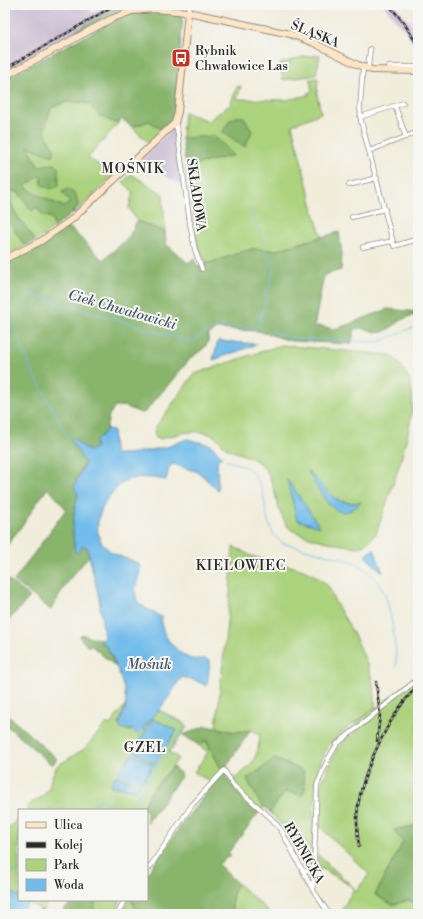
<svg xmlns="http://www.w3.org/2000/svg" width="423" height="919" viewBox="0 0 423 919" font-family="'Libre Bodoni',serif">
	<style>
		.built { fill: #edd1e9 }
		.industrial { fill: #ccbfd4 }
		.green { fill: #abd27d; stroke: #6b7e54; fill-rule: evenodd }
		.forest { fill: #88b46c; stroke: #5a704c }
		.water { fill: #71bcea; stroke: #4e748a }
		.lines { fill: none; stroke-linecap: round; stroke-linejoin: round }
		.stream { stroke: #71bcea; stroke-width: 1 }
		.street-casing { stroke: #8e8c83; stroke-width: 5.5 }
		.secondary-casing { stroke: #8e8c83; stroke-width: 8 }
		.street { stroke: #fff; stroke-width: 4 }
		.secondary { stroke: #fee5c5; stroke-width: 6 }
		.rail-casing { stroke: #2b2b2b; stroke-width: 2.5 }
		.rail { stroke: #f6f6f2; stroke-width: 1; stroke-dasharray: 3; stroke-linecap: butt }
		.labels { text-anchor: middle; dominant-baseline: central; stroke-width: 4; stroke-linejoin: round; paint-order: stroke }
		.street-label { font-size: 13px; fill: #2b2b2b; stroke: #f6f6f2 }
		.poi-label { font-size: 13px; fill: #2b2b2b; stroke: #f6f6f2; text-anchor: start }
		.neighbourhood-label { font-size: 14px; letter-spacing: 1px; fill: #2b2b2b; stroke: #f6f6f2 }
		.water-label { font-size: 14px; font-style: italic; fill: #405664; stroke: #f6f6f2 }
	</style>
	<rect width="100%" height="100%" fill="#f6f6f2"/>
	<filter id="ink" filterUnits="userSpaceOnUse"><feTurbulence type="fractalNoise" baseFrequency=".025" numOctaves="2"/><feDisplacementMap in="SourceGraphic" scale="8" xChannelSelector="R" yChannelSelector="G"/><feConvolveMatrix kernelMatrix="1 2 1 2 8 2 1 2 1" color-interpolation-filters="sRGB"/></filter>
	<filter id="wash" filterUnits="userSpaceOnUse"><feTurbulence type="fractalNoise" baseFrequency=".012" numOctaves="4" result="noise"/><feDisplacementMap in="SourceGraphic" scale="16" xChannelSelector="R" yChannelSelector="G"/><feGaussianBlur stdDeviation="0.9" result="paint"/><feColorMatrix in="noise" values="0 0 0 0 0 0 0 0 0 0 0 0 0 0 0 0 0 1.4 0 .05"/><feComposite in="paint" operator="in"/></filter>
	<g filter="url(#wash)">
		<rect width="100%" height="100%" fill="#f0eddb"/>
		<path class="built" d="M418,18V37L408,21Z"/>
		<path class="industrial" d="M5,5H88L92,13L106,5H122L76,30L79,34L5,74Z
			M383,5H395L408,21L418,37V53L407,33Z
			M173,129L176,130L183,187L140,159Z"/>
		<path class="green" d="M320,55L316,75L283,80L280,64L302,57Z
			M318,78L317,94L321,113L292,125L317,223L322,237L276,250L251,249L207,264L197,243L186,167L234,155L182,138L184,112L208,121L230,105L237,87L241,86L237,99L286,100L309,95L308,93L312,91L310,79Z
			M67,101L90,104C97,115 105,120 118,123L88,158L114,175L72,215L78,204L68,190L62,193L72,202L64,207C50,200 37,196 25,186L55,164L38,167L28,146L53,156L44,130V124L51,108Z
			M149,121L163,131L151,145L132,127Z
			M131,174L163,194L165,232L137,221L129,208L133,192L123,182Z
			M10,191L18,192C24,198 30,201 36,207C44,213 40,214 52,218L54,228L35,241C25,222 9,214 10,191Z
			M5,216L25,246L9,255L5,247Z
			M281,345L390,355C401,362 410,377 412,391C417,423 387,501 376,534C372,538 367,544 362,546C353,550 295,535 289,528C276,512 277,491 268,474C259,457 243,456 228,449C223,446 221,441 217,438C200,426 178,434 160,439L156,438L154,433L155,428L194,374Z
			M233,547C241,549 246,554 254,557C278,564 309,566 328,586C331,590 332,596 334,600C352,630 377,672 375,708C361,719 344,729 332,742C309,766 314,834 313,866L310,870L305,868C295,849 286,827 270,812L285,792L305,789L303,771L275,759L247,779L264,808L260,811L235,791L223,774L225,768L229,776L234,779C252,767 258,757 260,735L250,730L235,732L216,727L230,594Z
			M418,676V825L394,830L403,842L375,895L393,905L408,900L418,903V914H392L384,908L378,914H340L354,888L325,870L317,868L318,855L354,888L355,893L369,874L320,827V792L323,779L338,747L355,732L356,723Z
			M126,704L119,724L128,731L143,729L159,710L184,723L187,727L169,752L178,758C171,771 160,779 152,791C147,798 145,805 139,810H26L31,803L42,797L49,788L52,776L57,766L84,749L107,723L110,725ZM132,754L142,782L120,770ZM114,777L141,785L136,790L111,786Z
			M205,740L222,770L210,782L194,772L208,752L200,746Z
			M19,818V900H48L43,911L29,903L18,914H5V833Z
			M237,883L268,911L265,914H232V898Z
			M95,900H121L115,914H94Z
			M128,900H131L139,914H122Z"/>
		<path class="forest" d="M122,5H156L127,6L79,34L76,30Z
			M157,10L178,13L183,16L174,119L163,131L149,121L132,127L122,119L118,123C105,120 97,116 90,104C73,100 67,101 51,108C44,131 41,128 55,150L53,156L28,146L38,166L55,164L58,167L59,185L52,189L42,185L41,175L25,186C37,196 50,200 64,207L70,202L62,192L68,189L76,195L78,205L71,214L54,228L52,218L42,215L37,207L32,211L18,192L10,191C9,214 25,222 35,241L25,246L5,216V79L109,23L135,13Z
			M236,117H244L252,131L245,147L223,132L230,120Z
			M214,136L234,155L186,167L182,138Z
			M137,221L165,232L166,244L188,263L194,258L197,267L251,249L276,250L339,232L342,254L341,270L324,275L314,327L318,326L336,329L388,309L418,312V316C403,314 396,327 383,332C374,335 368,326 355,329L351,344L291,341L258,331L216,329L208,335V342L204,348L191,358L145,412L141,413L124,406L115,407L109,415L106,431C100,435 97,439 96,447L90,451L86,449L73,438L85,463C79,473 71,484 78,495C72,514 72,532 75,551L82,546L87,547L89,556L68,581L51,610L14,581L66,509L48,488L38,501L26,520L5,548V263L68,226L103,260L129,237Z
			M6,578L30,597L5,624V579Z
			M83,634L90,638L104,639L100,643L105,644L117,668L92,646H87L79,636Z
			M5,713L57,759L52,765L5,724Z
			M206,726L235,732L250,731L225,768L222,770L206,740L200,746L183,735Z
			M275,759L303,771L305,789L302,795L285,792L270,812L260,803L247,779Z
			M173,767L182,775L147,823V810H139L143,807L152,790Z
			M223,774L235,791L260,811L228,853L231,855L218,864L237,883L232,898V914H139L131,900H147V874L182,824L213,784Z
			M418,825V903L408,900L393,905L375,895L403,842L394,830Z
			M75,900H95L94,914H59Z"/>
		<path class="water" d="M218,341L258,344L213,360Z
			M107,429L113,430L114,454H129L167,447L187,439L211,445L222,456L217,461L218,490L198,472L173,464L169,468L166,480C153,478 136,475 124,482C107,493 89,524 102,543C111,556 126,557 139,564C143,579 129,586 139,604L161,617C162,622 162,628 164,633C168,642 182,657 192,659C199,660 204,657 210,661L207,686L197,681L182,677C176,684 173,691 168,698C159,711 148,722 139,735L133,730L121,729L119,725C121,718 126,710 126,704C126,688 114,657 105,644L100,643L104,638L99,598L87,547L82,546L78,553L75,552C72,532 72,515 78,495L74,487L85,463L70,439L73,438L86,449L90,451L96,447L95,442Z
			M307,470C327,488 331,507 361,502C335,531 319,489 307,470Z
			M287,479L320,527L297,520Z
			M374,549L383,573L365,556Z
			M153,719L177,730L155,764L133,751Z
			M132,754L154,765L142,782L116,776Z
			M114,777L141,785L136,790L111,786Z
			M5,888L19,897V900L29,903L18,914H5Z"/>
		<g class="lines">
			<path class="stream" d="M249,210L265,245
				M29,294L192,342L207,332
				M5,311L19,337L30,367L69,439
				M211,330L222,327L258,328L274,267L267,250
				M270,331L288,337L299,339L379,342L412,328H418
				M226,460C233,463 243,465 249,469C272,488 258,525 282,543L355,562C367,570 377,579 383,591C390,603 398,653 396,667
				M158,711L179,723
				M91,810L98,800L128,810
				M129,810L136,803V801L141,791L183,728V725
				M5,878L19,868"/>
		</g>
	</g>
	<g filter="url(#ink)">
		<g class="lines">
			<g class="street-casing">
				<path id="street" d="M188,12L190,5
					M363,67L360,107L361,121L394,246L418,239
					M389,67H418
					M368,69L370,49
					M395,106L406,137
					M360,117L403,103
					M175,123L177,129L190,224L195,250L202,269
					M369,151L418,132
					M349,185L377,178
					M352,217L385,209
					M363,247L393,241
					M303,870C308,873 311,872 315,868
					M147,871L192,805L224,770L233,785L272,819L281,830L313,890L329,914
					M313,889L317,785L328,759L337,744L418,679
					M45,909L48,914
					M118,914L124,900"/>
			</g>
			<g class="secondary-casing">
				<path id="secondary" d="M5,76L111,19L132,11L154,9L188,12L290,34L314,43L358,65L372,70L418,71
					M5,259L41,241L71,220L175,123L178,112L188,12"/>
			</g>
			<use href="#street" class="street"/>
			<use href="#secondary" class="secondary"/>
			<g class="rail-casing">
				<path id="rail" d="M389,5L404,23L418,46
					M5,69L115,5
					M376,682L380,715L377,741
					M359,846C357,833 356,820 358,806C363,770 391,711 418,686"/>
			</g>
			<use href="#rail" class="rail"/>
		</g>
	</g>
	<defs>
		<g id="bus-square" transform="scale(1)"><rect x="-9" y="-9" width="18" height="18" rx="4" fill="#c8321e" stroke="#f6f6f2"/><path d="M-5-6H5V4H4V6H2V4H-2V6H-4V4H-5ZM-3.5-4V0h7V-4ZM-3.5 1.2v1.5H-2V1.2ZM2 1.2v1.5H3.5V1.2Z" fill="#fff"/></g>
	</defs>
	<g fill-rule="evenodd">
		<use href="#bus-square" x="181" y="58"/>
	</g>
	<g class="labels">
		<g class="street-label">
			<text transform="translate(315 34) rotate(22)">ŚLĄSKA</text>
			<text transform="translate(196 195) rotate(82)">SKŁADOWA</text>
			<text transform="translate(304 853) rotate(60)">RYBNICKA</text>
		</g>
		<g class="poi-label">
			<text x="195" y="51">Rybnik<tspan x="195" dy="15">Chwałowice Las</tspan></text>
		</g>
		<g class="neighbourhood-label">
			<text x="133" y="169">MOŚNIK</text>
			<text x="241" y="566">KIELOWIEC</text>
			<text x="145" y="748">GZEL</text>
		</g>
		<g class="water-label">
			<text transform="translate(122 310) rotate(16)">Ciek Chwałowicki</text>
			<text x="149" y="665">Mośnik</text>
		</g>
	</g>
	<rect width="423" height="919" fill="none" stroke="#f6f6f2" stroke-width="20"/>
	<rect x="18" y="809" width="130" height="92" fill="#f6f6f2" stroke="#a5a5a2"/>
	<rect x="26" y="822" width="20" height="6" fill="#fee5c5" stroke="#a5a5a2"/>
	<text x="54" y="829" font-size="12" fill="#2b2b2b">Ulica</text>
	<rect x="26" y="842" width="20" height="6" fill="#2b2b2b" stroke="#a5a5a2"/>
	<text x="54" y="849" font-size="12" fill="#2b2b2b">Kolej</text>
	<rect x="26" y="859" width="20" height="12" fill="#abd27d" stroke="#a5a5a2"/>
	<text x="54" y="869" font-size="12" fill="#2b2b2b">Park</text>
	<rect x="26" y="879" width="20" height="12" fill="#71bcea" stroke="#a5a5a2"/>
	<text x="54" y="889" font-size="12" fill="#2b2b2b">Woda</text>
</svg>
